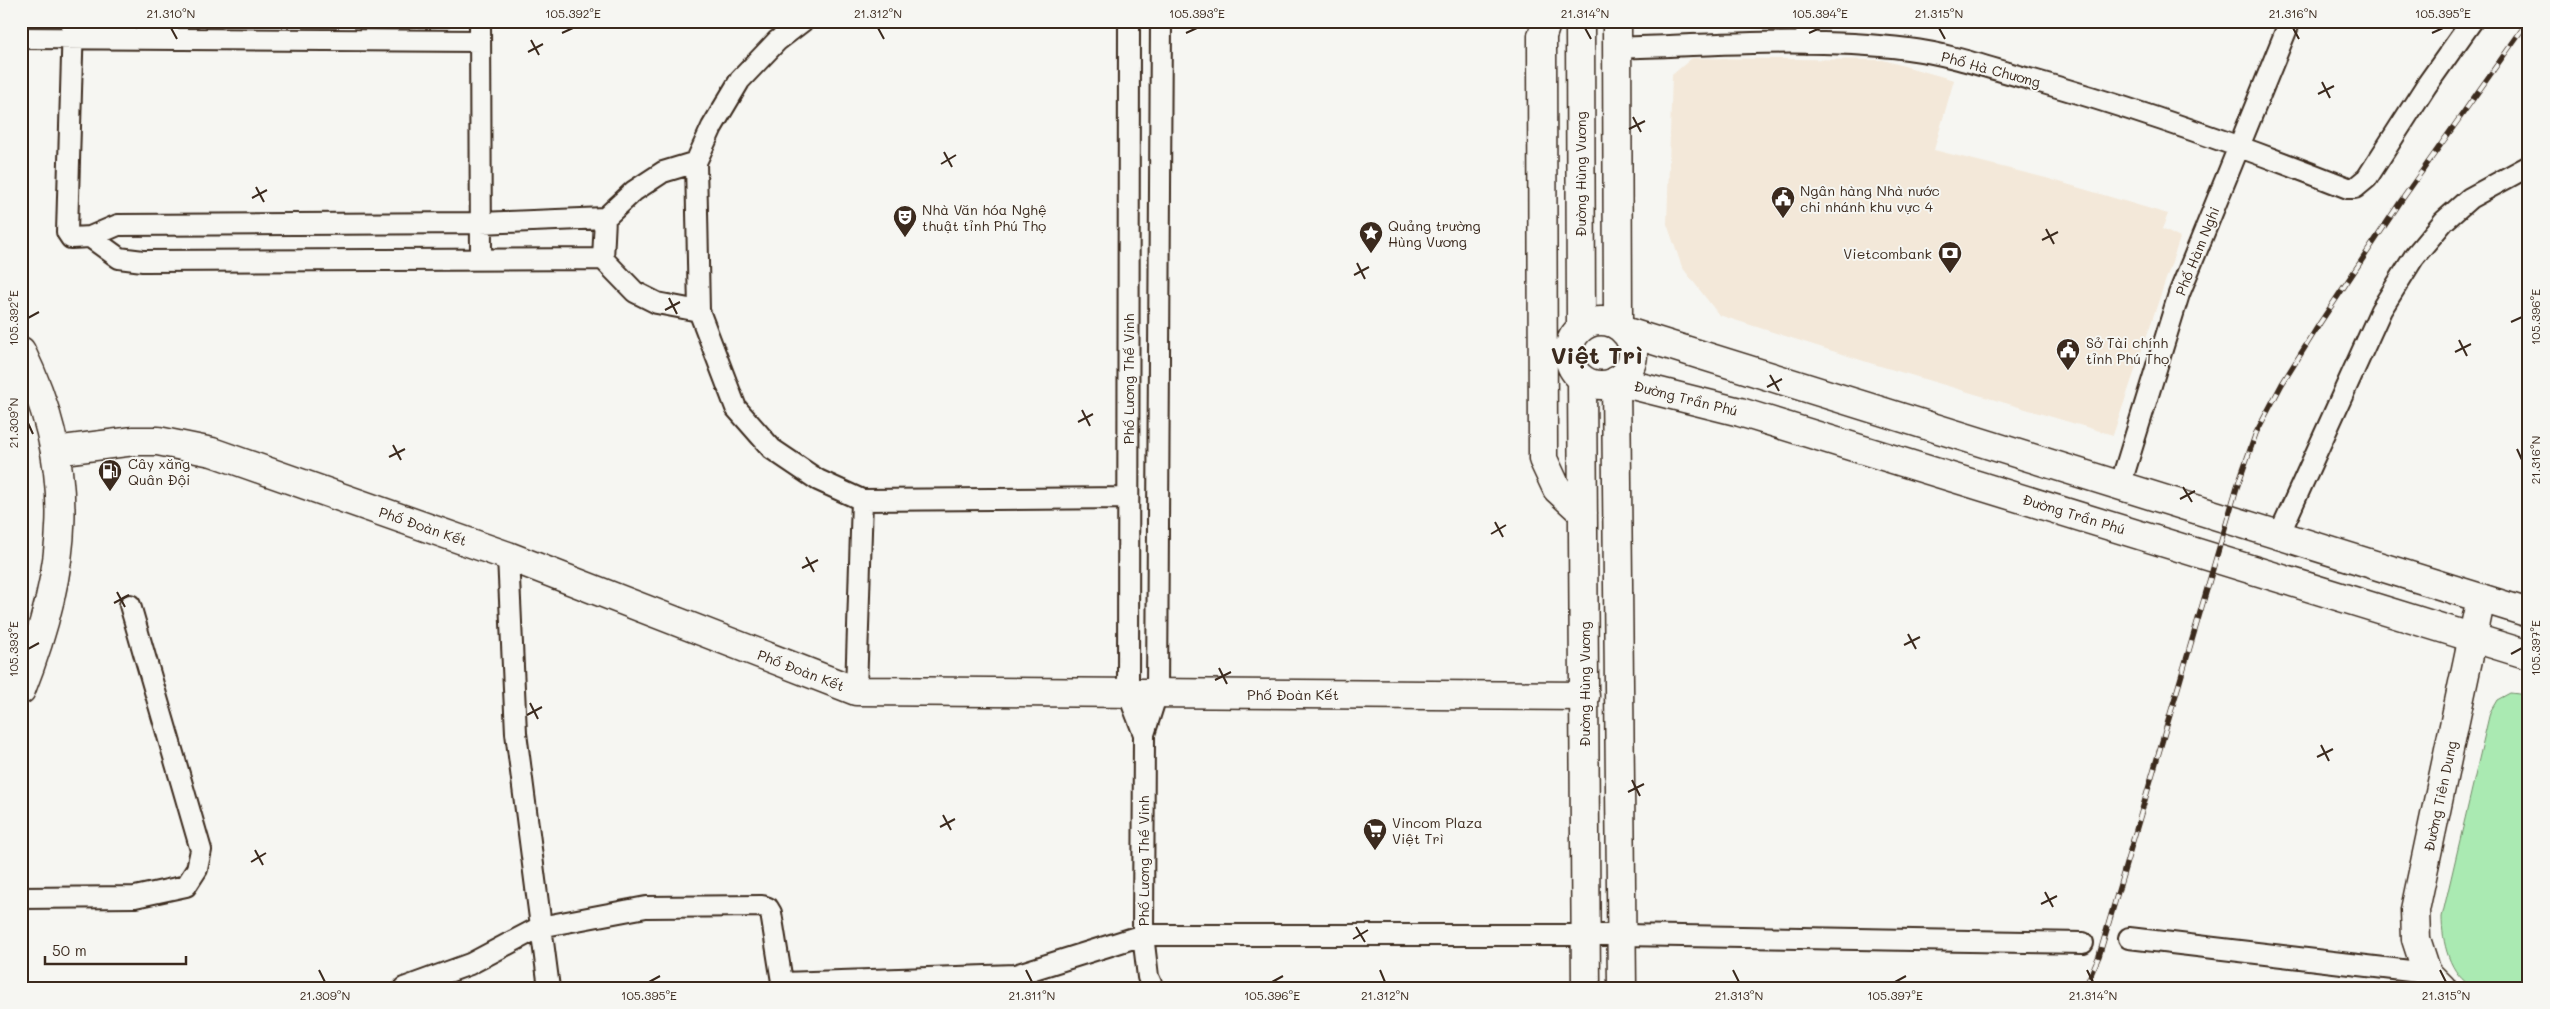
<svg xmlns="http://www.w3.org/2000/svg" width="2550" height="1009" viewBox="0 0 2550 1009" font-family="Mali,sans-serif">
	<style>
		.built { fill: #f3e8d9 }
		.green { fill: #aaeab2; stroke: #728a68 }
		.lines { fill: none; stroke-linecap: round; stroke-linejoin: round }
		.street-casing { stroke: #3b2a1e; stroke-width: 24 }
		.secondary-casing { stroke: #3b2a1e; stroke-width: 31 }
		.primary-casing { stroke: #3b2a1e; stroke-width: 31 }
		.highway-casing { stroke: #3b2a1e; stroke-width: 31 }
		.street { stroke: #f6f6f2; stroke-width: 20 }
		.secondary { stroke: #f6f6f2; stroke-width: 28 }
		.primary { stroke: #f6f6f2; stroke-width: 28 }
		.highway { stroke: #f6f6f2; stroke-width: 28 }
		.rail-casing { stroke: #3b2a1e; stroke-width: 5.5 }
		.rail { stroke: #f6f6f2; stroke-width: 4; stroke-dasharray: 11; stroke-linecap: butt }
		.ticks { fill: none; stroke: #3b2a1e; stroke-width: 2 }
		.labels { text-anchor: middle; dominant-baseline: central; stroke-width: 4; stroke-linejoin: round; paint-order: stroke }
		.street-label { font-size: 14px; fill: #3b2a1e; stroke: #f6f6f2 }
		.poi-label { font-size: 14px; fill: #3b2a1e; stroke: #f6f6f2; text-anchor: start }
		.town-label { font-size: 24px; font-weight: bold; fill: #3b2a1e; stroke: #f6f6f2 }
		.neatline { fill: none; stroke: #3b2a1e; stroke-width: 2 }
		.ticks-label { font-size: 12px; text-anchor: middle; fill: #3b2a1e }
	</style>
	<rect width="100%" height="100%" fill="#f6f6f2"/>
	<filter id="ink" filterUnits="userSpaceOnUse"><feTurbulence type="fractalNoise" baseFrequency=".02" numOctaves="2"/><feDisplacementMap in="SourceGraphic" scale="10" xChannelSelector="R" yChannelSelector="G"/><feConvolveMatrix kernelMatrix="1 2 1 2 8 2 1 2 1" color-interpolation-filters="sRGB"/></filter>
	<g filter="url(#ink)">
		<path class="built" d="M113,21H447V24Z
			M1692,58L1883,60L1954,80L1934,150L2046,178L2168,214L2162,229L2180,238L2113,435L1870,363L1719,315L1682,267L1667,224L1672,75Z"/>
		<path class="green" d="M2510,693L2529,695V988C2518,988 2482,990 2474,987C2449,976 2442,941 2442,917L2490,712L2497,700Z"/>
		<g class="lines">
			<g class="street-casing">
				<path id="street" d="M73,21L67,232L71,238L90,237L118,225L481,223L605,218L634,191L663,172L696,162
					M480,21L481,259
					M803,21L777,41L740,80L712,127L696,162L699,311L736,408L772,449L818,480L862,500L1128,498
					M1129,21L1128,693L1144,734
					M21,38L480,41
					M1806,43L1807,21
					M1617,48C1713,45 1812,37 1908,49C1950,54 1992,69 2033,80C2140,110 2244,147 2348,188H2355L2367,178L2426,86L2472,21
					M90,237L119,258L143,261L603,259L635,292L657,303L699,311
					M603,259L605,218
					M2120,486L2179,294L2290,21
					M2278,537L2381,310L2414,257L2444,221L2470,198L2529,166
					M508,556L516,733L549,988
					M856,691L862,500
					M21,898L135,897L186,886L197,869L201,850L130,605
					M2129,938L2427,973
					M783,983L1015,975L1143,935H1622L2083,943
					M404,988L470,964L540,927L646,907L762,906L768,908L771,913L783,988
					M1153,988L1148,977L1143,935L1144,734L1157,693L1161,21"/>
			</g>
			<g class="secondary-casing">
				<path id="secondary" d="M1624,331L2529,613
					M1616,381L1740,412L2529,655
					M55,451L134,441H158L212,452L508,556L856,691L1585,696
					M2442,988L2427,973L2416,939L2415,910L2481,598"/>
			</g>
			<g class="primary-casing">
				<path id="primary" d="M1547,21L1542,36L1543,459L1557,489L1583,513
					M1580,21L1581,328
					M1617,21L1618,326
					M1569 353a32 32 0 1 1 64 0a32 32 0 1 1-64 0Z
					M1582,380L1586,988
					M1616,381L1622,988"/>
			</g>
			<g class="highway-casing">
				<path id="highway" d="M21,351C79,469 68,571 21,690"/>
			</g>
			<use href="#street" class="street"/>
			<use href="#secondary" class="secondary"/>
			<use href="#primary" class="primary"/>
			<use href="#highway" class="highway"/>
			<g class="rail-casing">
				<path id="rail" d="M2085,988L2099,956L2237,487L2256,433L2282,384L2320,323L2401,201L2528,21"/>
			</g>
			<use href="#rail" class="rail"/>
		</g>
	</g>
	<path class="ticks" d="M171,28L177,39M878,28L884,39M1585,28L1591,39M1939,28L1945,39M2293,28L2299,39M562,33L573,28M1186,33L1197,28M1809,33L1820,28M2432,33L2443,28M531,40L539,55M528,52L543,44M2322,82L2330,98M2318,94L2334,86M1633,117L1641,132M1629,129L1645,121M944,152L952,167M941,164L956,155M256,187L264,202M252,198L267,190M2046,229L2054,244M2042,240L2058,232M1357,263L1365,279M1354,275L1369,267M669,298L677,314M665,310L680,302M28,318L39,312M2511,322L2522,317M2459,340L2467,356M2455,352L2471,344M1770,375L1779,391M1767,387L1782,379M1082,410L1090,426M1078,422L1093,414M28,423L33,434M393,445L401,460M2517,449L2522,460M389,457L405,449M2183,487L2192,502M2180,499L2195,491M1495,522L1503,537M1491,534L1506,525M806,557L814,572M802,568L818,560M117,592L125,607M114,603L129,595M1908,634L1916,649M1904,645L1920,637M28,649L39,643M2511,654L2522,648M1219,668L1227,684M1215,680L1231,672M530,703L538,719M527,715L542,707M2321,745L2329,761M2317,757L2333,749M1632,780L1640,796M1628,792L1644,784M943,815L951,830M940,827L955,819M255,850L263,865M251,862L266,853M2045,892L2053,907M2041,904L2057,896M1356,927L1365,942M1353,939L1368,930M319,970L325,982M1026,970L1032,982M1380,970L1385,982M1733,970L1739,982M2087,970L2093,982M2440,970L2446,982M649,982L660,976M1272,982L1283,976M1895,982L1906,976"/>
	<defs>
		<g id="civic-pin" transform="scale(1.25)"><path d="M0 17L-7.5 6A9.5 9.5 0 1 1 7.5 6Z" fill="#3b2a1e" stroke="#f6f6f2"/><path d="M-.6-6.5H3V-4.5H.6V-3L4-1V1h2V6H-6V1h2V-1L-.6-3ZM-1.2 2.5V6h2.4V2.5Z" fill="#fff"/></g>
		<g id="theatre-pin" transform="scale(1.25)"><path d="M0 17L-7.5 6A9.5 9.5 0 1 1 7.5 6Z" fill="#3b2a1e" stroke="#f6f6f2"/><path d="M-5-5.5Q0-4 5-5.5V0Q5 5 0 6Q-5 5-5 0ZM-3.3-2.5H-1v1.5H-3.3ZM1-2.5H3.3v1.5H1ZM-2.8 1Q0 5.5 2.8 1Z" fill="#fff"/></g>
		<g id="sight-pin" transform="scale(1.25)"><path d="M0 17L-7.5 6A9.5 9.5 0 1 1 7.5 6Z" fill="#3b2a1e" stroke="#f6f6f2"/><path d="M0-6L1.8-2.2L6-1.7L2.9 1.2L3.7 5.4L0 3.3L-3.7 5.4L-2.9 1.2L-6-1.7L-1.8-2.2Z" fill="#fff"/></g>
		<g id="bank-pin" transform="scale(1.25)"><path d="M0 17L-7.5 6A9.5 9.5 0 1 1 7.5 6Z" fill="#3b2a1e" stroke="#f6f6f2"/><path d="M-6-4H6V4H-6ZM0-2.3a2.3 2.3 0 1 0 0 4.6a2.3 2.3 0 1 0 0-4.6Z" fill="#fff"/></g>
		<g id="fuel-pin" transform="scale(1.25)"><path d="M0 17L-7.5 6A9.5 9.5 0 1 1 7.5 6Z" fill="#3b2a1e" stroke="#f6f6f2"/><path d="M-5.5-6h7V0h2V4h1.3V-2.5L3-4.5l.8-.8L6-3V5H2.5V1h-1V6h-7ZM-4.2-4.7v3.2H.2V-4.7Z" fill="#fff"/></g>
		<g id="supermarket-pin" transform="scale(1.25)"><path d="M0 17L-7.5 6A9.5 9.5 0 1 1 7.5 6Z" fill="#3b2a1e" stroke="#f6f6f2"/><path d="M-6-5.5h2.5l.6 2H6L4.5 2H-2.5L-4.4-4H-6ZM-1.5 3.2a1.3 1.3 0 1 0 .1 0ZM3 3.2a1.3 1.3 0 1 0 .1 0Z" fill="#fff"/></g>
	</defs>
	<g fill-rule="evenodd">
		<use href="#civic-pin" x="1783" y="198"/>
		<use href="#theatre-pin" x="905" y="217"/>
		<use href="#sight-pin" x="1371" y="233"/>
		<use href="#bank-pin" x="1950" y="253"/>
		<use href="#civic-pin" x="2068" y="350"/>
		<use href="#fuel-pin" x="110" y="471"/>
		<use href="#supermarket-pin" x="1375" y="830"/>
	</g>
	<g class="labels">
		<g class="street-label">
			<text transform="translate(1991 69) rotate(15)">Phố Hà Chương</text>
			<text transform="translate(1580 174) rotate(-90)">Đường Hùng Vương</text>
			<text transform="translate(2197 251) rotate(-68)">Phố Hàm Nghi</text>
			<text transform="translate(1128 379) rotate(-90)">Phố Lương Thế Vinh</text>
			<text transform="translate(1686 398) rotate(14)">Đường Trần Phú</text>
			<text transform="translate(2074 514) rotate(17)">Đường Trần Phú</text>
			<text transform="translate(423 526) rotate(19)">Phố Đoàn Kết</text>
			<text transform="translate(801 670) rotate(21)">Phố Đoàn Kết</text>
			<text transform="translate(1584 684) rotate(-90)">Đường Hùng Vương</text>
			<text x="1293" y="694">Phố Đoàn Kết</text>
			<text transform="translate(2440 796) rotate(-78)">Đường Tiên Dung</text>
			<text transform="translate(1143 861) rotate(-90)">Phố Lương Thế Vinh</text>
		</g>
		<g class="poi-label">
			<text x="1800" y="190">Ngân hàng Nhà nước<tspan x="1800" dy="16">chi nhánh khu vực 4</tspan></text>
			<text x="922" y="209">Nhà Văn hóa Nghệ<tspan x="922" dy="16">thuật tỉnh Phú Thọ</tspan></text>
			<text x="1388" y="225">Quảng trường<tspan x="1388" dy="16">Hùng Vương</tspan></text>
			<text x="1932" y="253" text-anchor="end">Vietcombank</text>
			<text x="2086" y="342">Sở Tài chính<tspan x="2086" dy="16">tỉnh Phú Thọ</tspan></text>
			<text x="128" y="463">Cây xăng<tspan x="128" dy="16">Quân Đội</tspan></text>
			<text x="1392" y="822">Vincom Plaza<tspan x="1392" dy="16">Việt Trì</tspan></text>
		</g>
		<g class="town-label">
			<text x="1597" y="354">Việt Trì</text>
		</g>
	</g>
	<rect width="2550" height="1009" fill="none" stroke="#f6f6f2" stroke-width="55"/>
	<path d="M45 956v8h141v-8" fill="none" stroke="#3b2a1e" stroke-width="2.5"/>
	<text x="52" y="956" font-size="15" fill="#3b2a1e" stroke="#f6f6f2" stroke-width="4" paint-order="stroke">50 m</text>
	<rect x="28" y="28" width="2494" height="954" class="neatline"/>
	<g class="ticks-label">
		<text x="171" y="18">21.310°N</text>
		<text x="573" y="18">105.392°E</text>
		<text x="878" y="18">21.312°N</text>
		<text x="1197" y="18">105.393°E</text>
		<text x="1585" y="18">21.314°N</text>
		<text x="1820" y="18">105.394°E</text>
		<text x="1939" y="18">21.315°N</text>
		<text x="2293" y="18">21.316°N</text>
		<text x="2443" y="18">105.395°E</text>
		<text transform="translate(2536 317) rotate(-90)" y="4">105.396°E</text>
		<text transform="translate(14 318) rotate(-90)" y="4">105.392°E</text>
		<text transform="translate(14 423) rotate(-90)" y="4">21.309°N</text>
		<text transform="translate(2536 460) rotate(-90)" y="4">21.316°N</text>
		<text transform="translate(2536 648) rotate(-90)" y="4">105.397°E</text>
		<text transform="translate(14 649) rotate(-90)" y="4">105.393°E</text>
		<text x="325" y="1000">21.309°N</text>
		<text x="649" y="1000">105.395°E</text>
		<text x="1032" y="1000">21.311°N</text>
		<text x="1272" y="1000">105.396°E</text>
		<text x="1385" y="1000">21.312°N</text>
		<text x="1739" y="1000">21.313°N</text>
		<text x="1895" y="1000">105.397°E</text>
		<text x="2093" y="1000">21.314°N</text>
		<text x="2446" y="1000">21.315°N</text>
	</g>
</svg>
